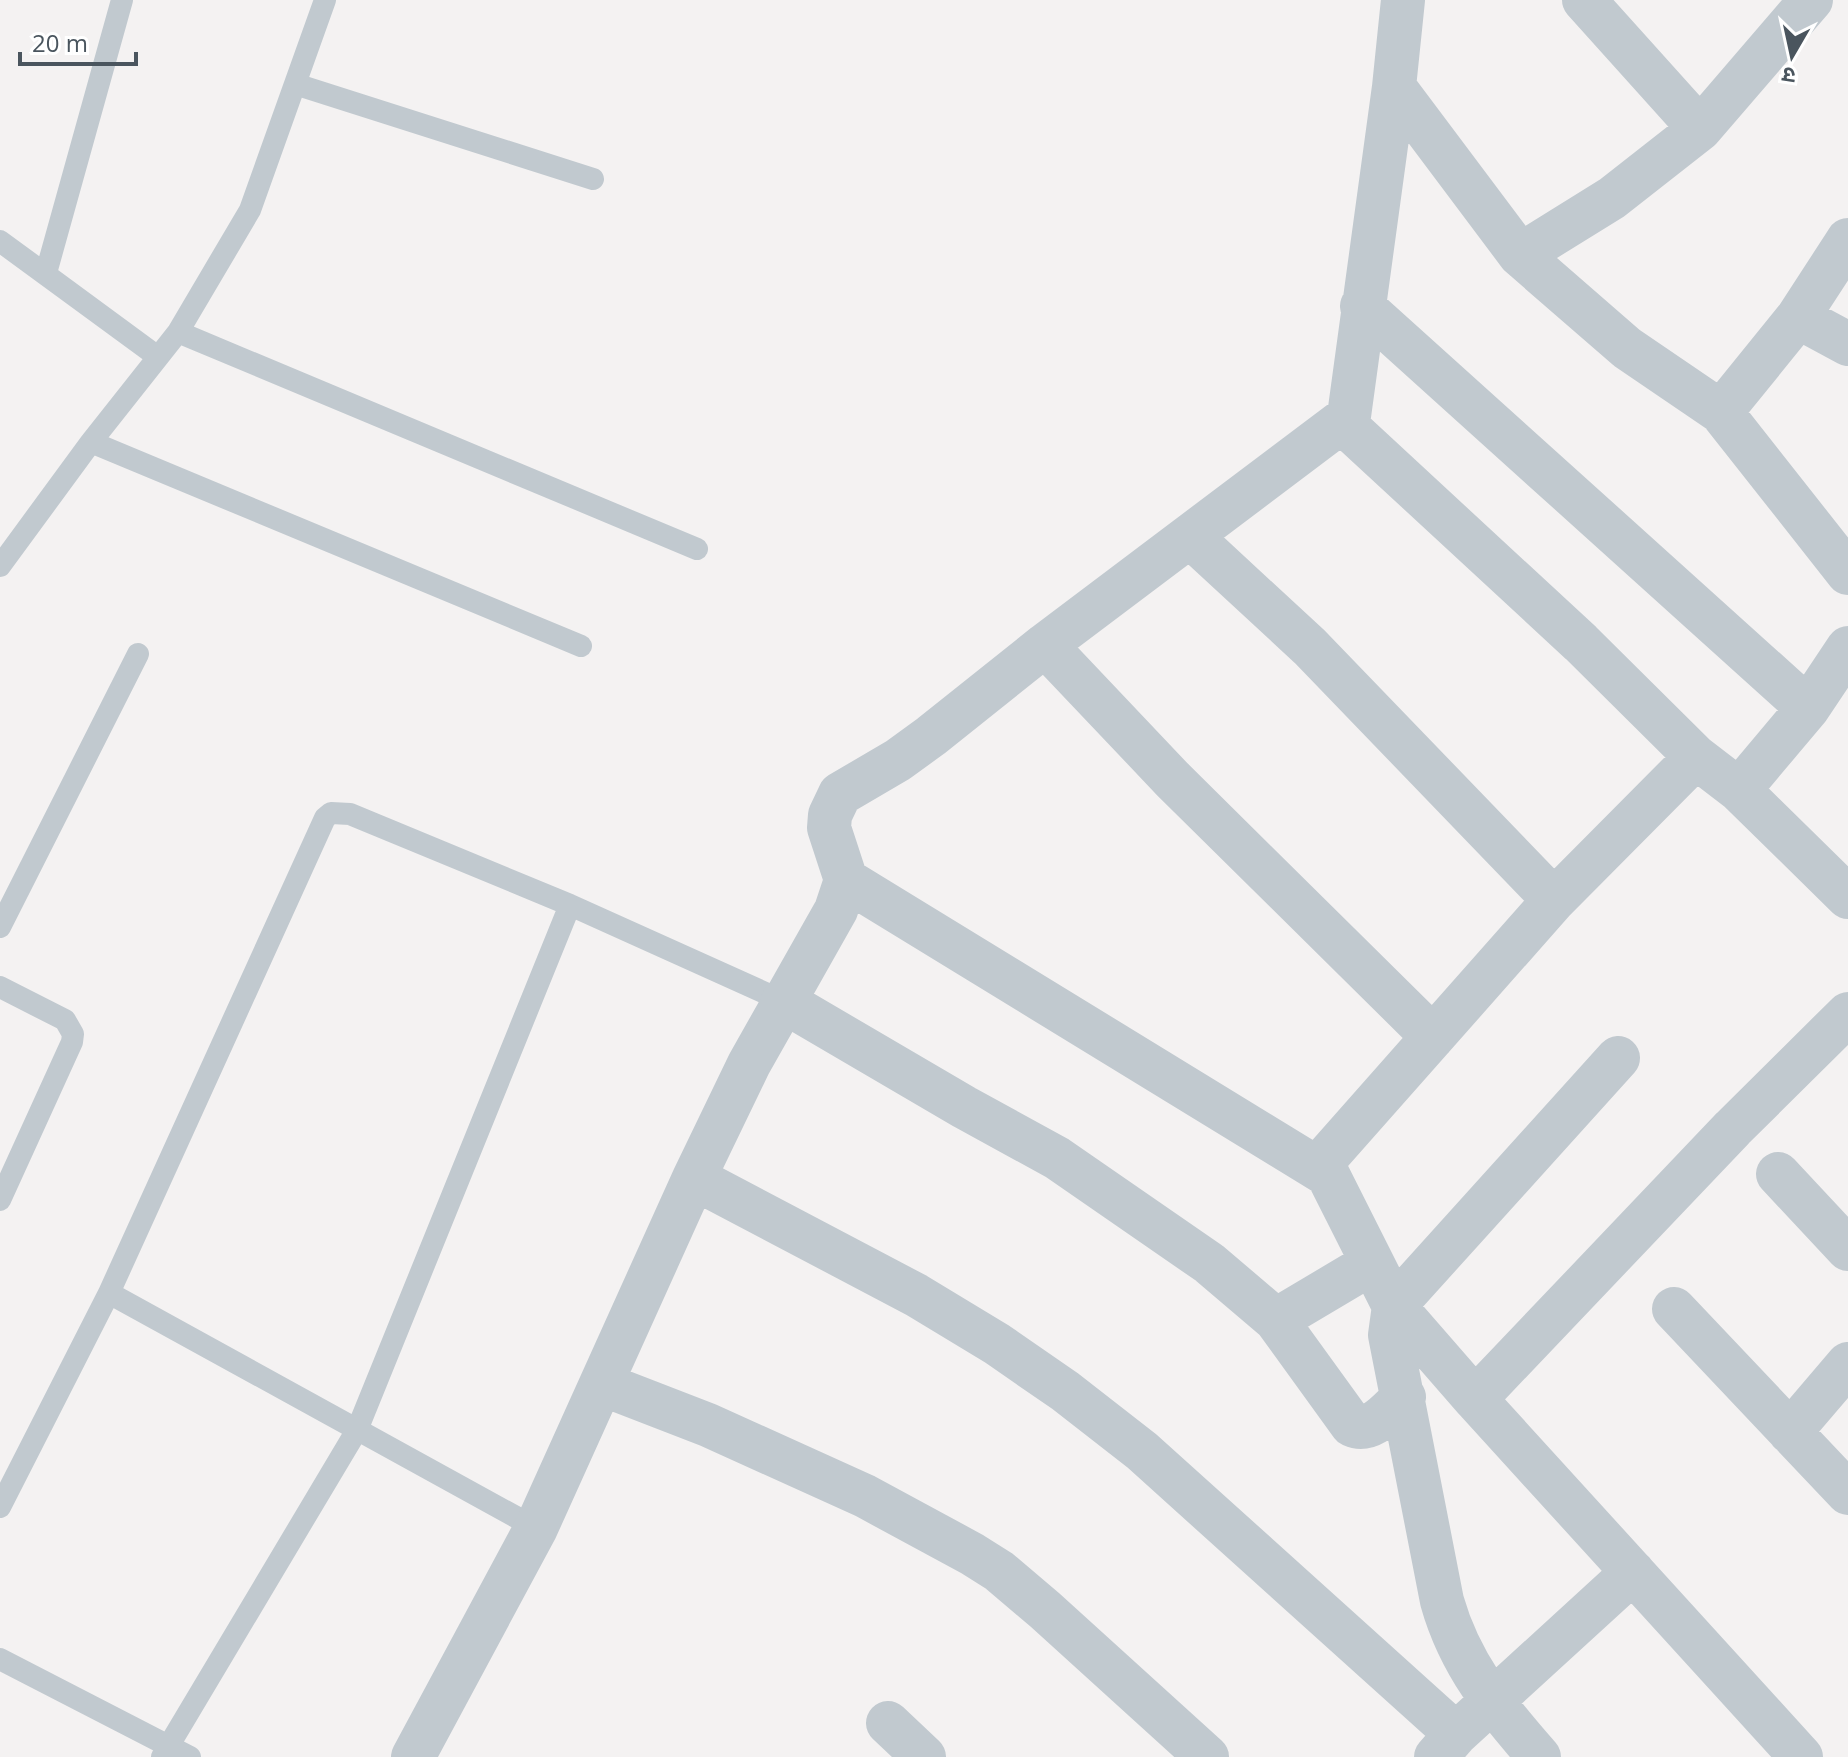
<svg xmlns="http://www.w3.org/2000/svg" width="1848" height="1757" viewBox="0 0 1848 1757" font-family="'Open Sans','Noto Sans Devanagari',sans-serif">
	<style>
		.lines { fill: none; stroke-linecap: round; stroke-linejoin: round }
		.service { stroke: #c1c9cf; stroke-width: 22 }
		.minor { stroke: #c1c9cf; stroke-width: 44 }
	</style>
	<rect width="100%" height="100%" fill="#f4f2f2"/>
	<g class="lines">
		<path class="service" d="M295,84L593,179
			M0,241L158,357
			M46,273L122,0
			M178,332L697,549
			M91,442L581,646
			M0,566L91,442L178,332L250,210L325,0
			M0,927L138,654
			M0,987L65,1020L73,1034L72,1042L0,1200
			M109,1293L536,1528
			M0,1507L109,1293L325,818L331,813L350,814L570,905L783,1001
			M0,1659L190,1757
			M162,1757L357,1430L570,905"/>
		<path class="minor" d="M1584,0L1700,129
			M1394,87L1520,255L1627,348L1721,412L1848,573
			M1520,255L1612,198L1700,129L1811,0
			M1362,306L1808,708
			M1798,317L1848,344
			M1721,412L1798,317L1848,240
			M1342,422L1581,643L1696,757L1739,790L1848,897
			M1190,536L1310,647L1554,900
			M1045,645L1173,780L1433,1037
			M1739,790L1808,708L1848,648
			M846,880L1328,1175L1394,1306L1475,1399L1801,1757
			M783,1001L964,1107L1057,1158L1209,1263L1276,1320L1352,1425C1372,1434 1390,1409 1404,1397
			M1317,1168L1554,900L1696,757
			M1778,1174L1848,1249
			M694,1178L916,1295L997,1344L1065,1391L1142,1451L1456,1734
			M1674,1309L1848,1493
			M1276,1320L1372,1263
			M602,1384L708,1425L865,1496L972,1554L999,1571L1045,1610L1207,1757
			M1475,1399L1733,1128L1848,1014
			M1790,1432L1848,1364
			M888,1723L924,1757
			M413,1757L536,1528L694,1178L749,1064L836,910L846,880L829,828L830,815L840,794L898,760L931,736L1045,645L1349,416L1394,87L1403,0
			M1436,1757L1456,1734L1633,1572
			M1539,1757C1496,1708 1460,1665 1442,1601L1390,1335L1394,1306L1618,1058"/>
	</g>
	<g transform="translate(1792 56) rotate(189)" stroke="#ffffff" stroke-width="6" paint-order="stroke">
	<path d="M0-6L14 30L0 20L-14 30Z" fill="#4a555e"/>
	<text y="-12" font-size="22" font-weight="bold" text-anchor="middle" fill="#4a555e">उ</text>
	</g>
	<path d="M20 52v12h116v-12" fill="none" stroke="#4a555e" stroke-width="4"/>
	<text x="32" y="52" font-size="24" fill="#4a555e" stroke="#ffffff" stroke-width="6" paint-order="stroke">20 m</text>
</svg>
